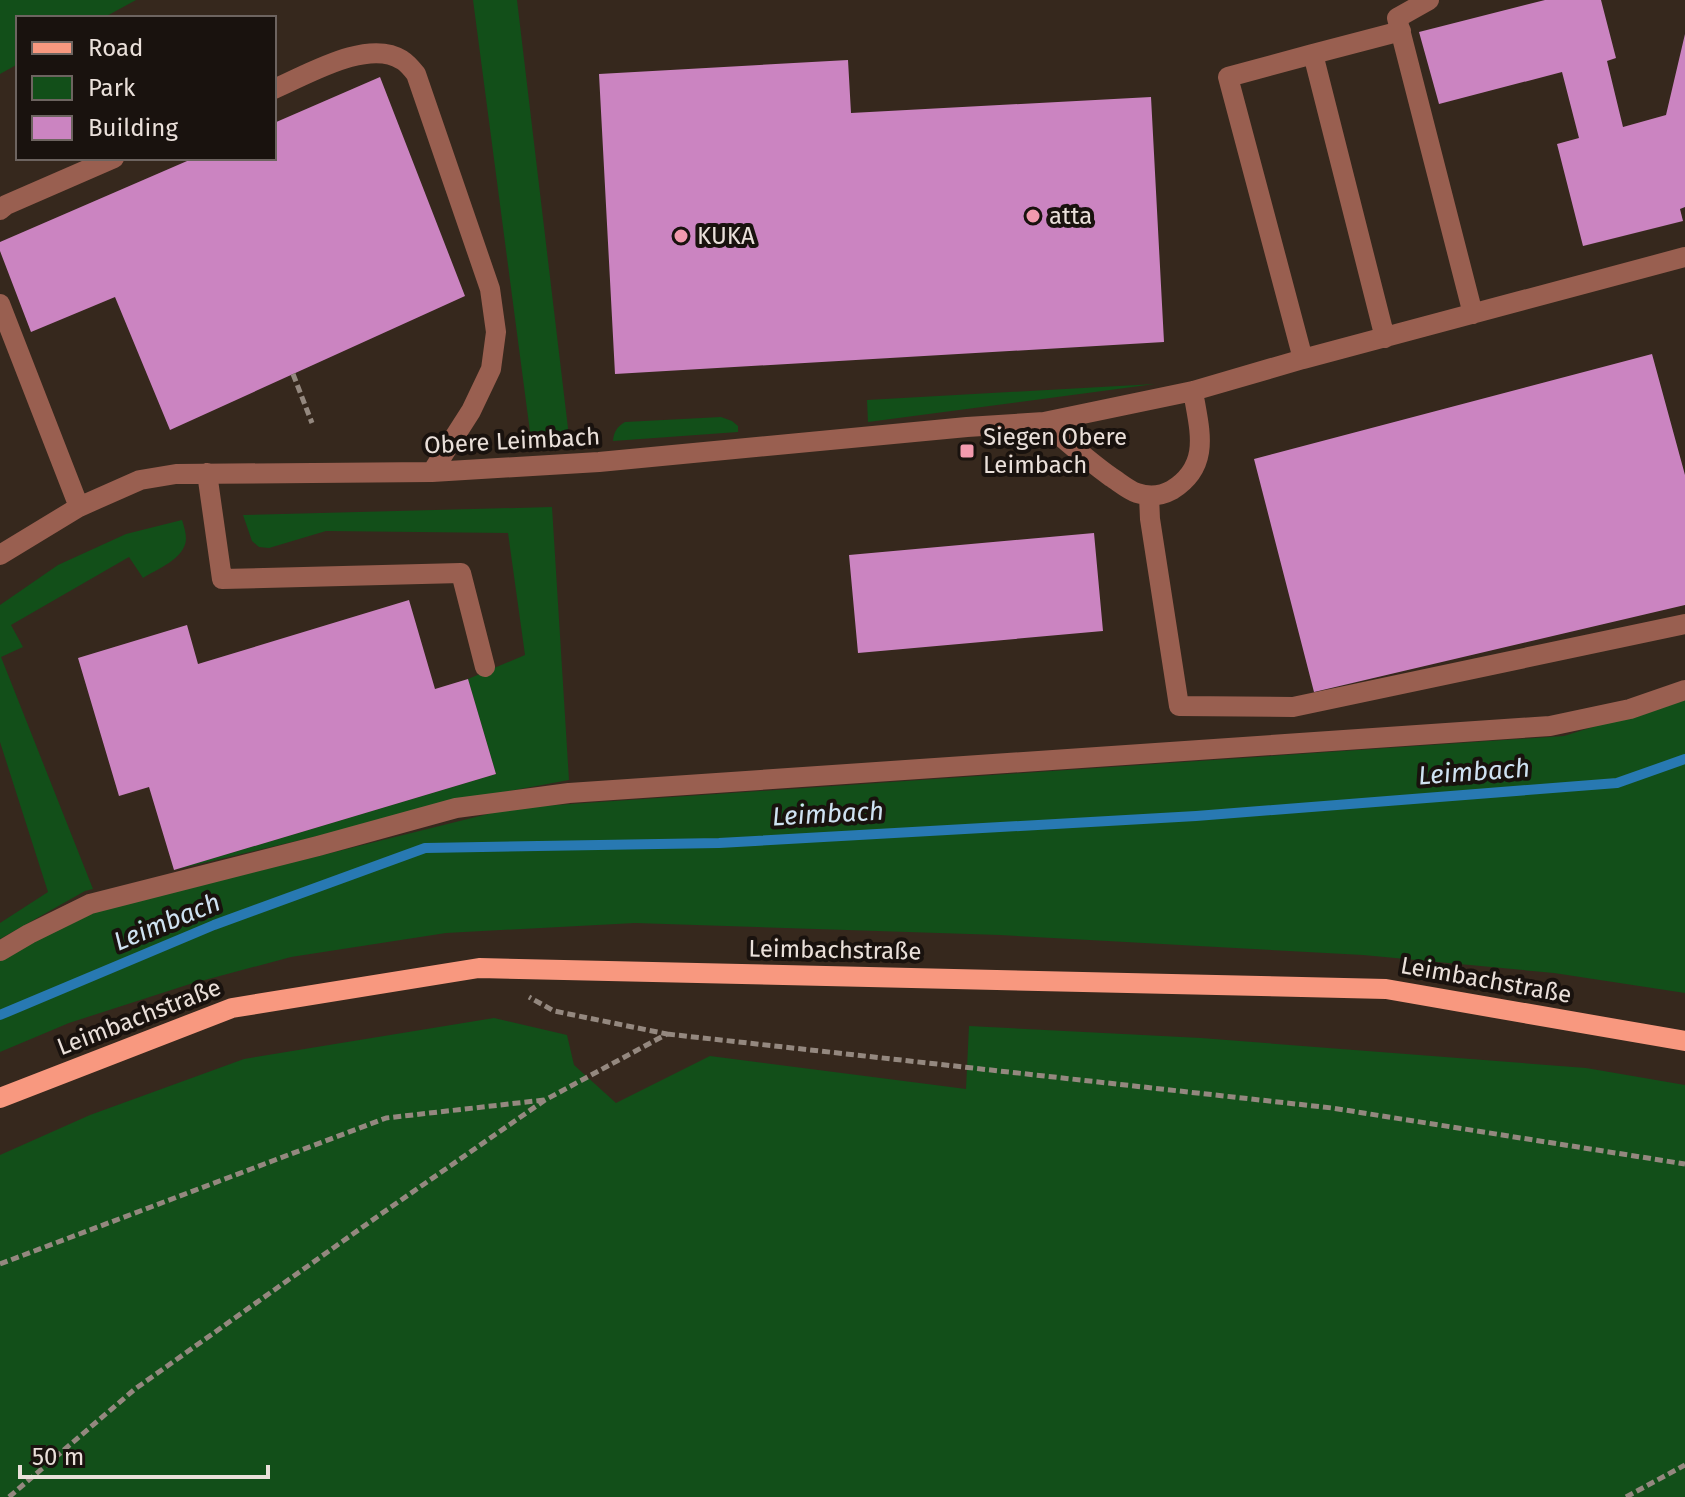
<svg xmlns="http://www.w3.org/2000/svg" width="1685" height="1497" viewBox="0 0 1685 1497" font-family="'Fira Sans',sans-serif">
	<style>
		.green { fill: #124f19 }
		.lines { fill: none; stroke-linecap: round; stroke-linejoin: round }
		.stream { stroke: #2879b2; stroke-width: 10 }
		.building { fill: #cb84c1 }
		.path { stroke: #94887f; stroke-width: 5; stroke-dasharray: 8 4; stroke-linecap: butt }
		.minor { stroke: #995f50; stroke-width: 20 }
		.major { stroke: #f8987f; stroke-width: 20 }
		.poi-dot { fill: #f29aae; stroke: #19120e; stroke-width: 3 }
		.labels { text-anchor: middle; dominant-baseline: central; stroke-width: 8; stroke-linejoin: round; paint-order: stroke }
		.poi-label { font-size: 24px; fill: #eae0da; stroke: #19120e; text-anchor: start }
		.street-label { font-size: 24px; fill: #eae0da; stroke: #19120e }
		.water-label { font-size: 26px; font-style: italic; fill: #cfe2f2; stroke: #19120e }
	</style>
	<rect width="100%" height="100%" fill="#36281d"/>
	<path class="green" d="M0,0H136L103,18H18V64L0,74Z
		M473,0H517L570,445L532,447Z
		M1155,384L868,422L867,400Z
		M721,417L732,421L738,426V432L613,441C614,431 617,427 625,422Z
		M552,507L569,780L504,792L174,870L496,774L468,679L525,655L508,533L326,531L269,548L259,547L252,541L243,515Z
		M182,520C184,526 186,533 186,539C185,559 157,569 143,578L129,557L11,625L23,647L1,657L93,889L85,891L0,939V923L48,892L0,742V605L58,565L126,534Z
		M1685,698V993L1554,973L1363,955L1000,935L635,923L446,933L291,957L190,984L69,1023L0,1052V961L81,915L512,808L1564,736Z
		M494,1018L567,1035L574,1065L616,1103L710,1056L966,1089L969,1026L1201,1038L1586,1068L1685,1085V1497H0V1155L90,1115L244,1059Z"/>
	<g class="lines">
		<path class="stream" d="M0,1015L214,925L425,848L719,843L1196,816L1617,783L1685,759"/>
	</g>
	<path class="building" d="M1545,0H1601L1616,58L1607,61L1623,127L1666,115L1685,34V207L1680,209L1683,221L1583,246L1557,144L1579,138L1562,72L1439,104L1419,32Z
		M848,60L851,113L1151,97L1164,342L615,374L599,74Z
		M380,77L465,296L170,430L115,297L31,332L0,251V242L194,158H274V123Z
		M1652,354L1685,475V605L1314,692L1254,459Z
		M1094,533L1103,631L858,653L849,555Z
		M409,600L435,689L468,679L496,774L174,870L149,787L119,796L78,658L187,625L198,664Z"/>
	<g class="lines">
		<path class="path" d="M293,374L312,423
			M667,1034L1332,1108L1685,1164
			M0,1264L386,1118L544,1100
			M9,1497L135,1389L381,1214L545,1100L667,1034L554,1011L529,997
			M1626,1497L1685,1465"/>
		<path class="minor" d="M1429,0L1397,18L1473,314
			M274,89C307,75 368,38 402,60C407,63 412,69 416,74L490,289L496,332L491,369L471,411L432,472
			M0,210L6,205L114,158
			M0,304L79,507
			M1385,338L1313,54L1401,31
			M1303,359L1228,77L1313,54
			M1044,422C1066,441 1087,460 1111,477C1119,482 1128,490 1137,493C1149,497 1161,496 1172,490C1212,465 1199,429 1193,391
			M207,473L222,579L461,573L485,667
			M1149,496L1150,519L1179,706L1293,707L1685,624
			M0,555L79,507L140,480L176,474L432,472L599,462L967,427L1044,422L1193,391L1303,359L1685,257
			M0,951L29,934L90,904L318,846L456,808L569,793L1550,726L1630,709L1685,690"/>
		<path class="major" d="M0,1098L232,1008L479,968L1386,989L1685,1041"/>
	</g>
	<g class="poi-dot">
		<circle cx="1033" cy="216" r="8"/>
		<circle cx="681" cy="236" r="8"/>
		<rect x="959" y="443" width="16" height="16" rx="4"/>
	</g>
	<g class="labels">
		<g class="poi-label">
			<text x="1049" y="216">atta</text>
			<text x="697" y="236">KUKA</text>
			<text x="983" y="437">Siegen Obere<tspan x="983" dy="28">Leimbach</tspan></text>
		</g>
		<g class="street-label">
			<text transform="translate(512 441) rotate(-3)">Obere Leimbach</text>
			<text transform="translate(835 950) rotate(1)">Leimbachstraße</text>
			<text transform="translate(1486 980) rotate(10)">Leimbachstraße</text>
			<text transform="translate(139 1017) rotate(-21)">Leimbachstraße</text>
		</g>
		<g class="water-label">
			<text transform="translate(1474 772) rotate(-4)">Leimbach</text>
			<text transform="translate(828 814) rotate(-3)">Leimbach</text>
			<text transform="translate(167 922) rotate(-22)">Leimbach</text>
		</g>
	</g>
	<rect x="16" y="16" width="260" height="144" fill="#19120e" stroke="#6d6460" stroke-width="2"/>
	<rect x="32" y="42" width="40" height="12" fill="#f8987f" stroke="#6d6460" stroke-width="2"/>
	<text x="88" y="56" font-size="24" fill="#eae0da">Road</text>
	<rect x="32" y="76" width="40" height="24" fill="#124f19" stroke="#6d6460" stroke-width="2"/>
	<text x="88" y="96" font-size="24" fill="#eae0da">Park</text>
	<rect x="32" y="116" width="40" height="24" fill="#cb84c1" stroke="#6d6460" stroke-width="2"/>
	<text x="88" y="136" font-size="24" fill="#eae0da">Building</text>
	<path d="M20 1465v12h248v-12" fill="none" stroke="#eae0da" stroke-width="4"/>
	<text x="32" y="1465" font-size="24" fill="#eae0da" stroke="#19120e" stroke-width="6" paint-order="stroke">50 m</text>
</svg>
